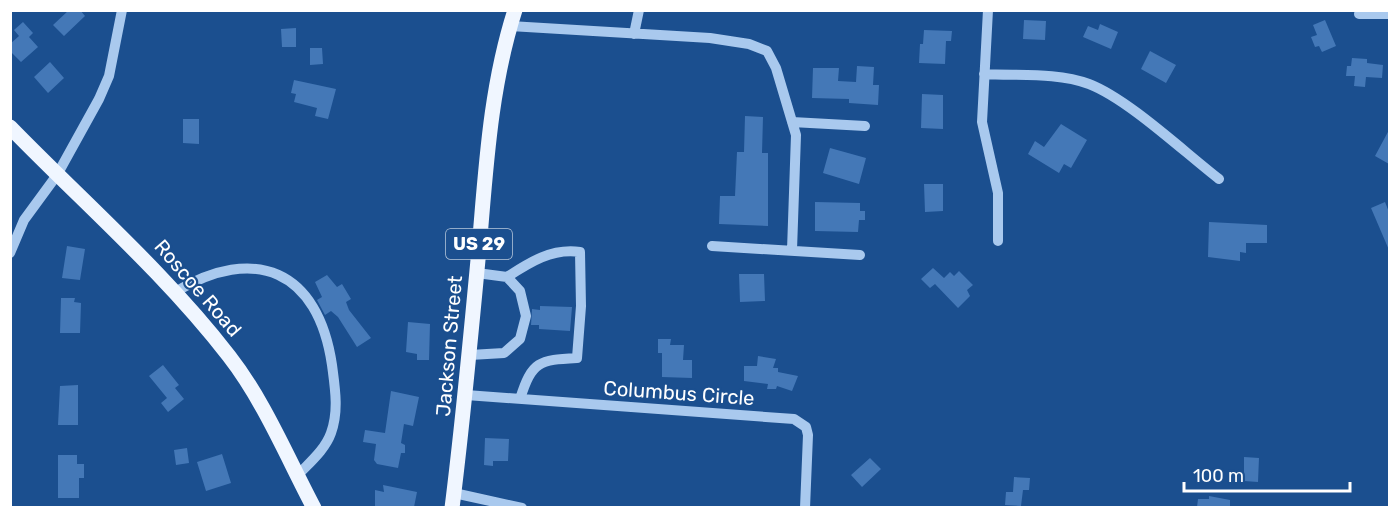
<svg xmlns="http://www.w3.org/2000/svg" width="1400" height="518" viewBox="0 0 1400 518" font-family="Rubik,sans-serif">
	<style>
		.building { fill: #4478b7 }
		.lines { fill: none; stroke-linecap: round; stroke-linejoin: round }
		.minor { stroke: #a9c9ee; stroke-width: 10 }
		.major { stroke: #f0f6ff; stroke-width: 15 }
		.labels { text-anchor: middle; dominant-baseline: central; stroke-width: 4.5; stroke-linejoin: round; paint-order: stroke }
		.shield { fill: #1b4f8f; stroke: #bbcadd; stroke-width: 1.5 }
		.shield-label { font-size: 18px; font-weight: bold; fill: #fff }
		.street-label { font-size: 20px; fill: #fff; stroke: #1b4f8f }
	</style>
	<rect width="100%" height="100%" fill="#1b4f8f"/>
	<path class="building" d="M69,10H80L85,16L64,36L53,25Z
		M1024,20L1046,21L1045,40L1023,39Z
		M1325,20L1336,46L1322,52L1319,46L1315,47L1311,37L1317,35L1313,25Z
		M23,22L33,33L29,37L38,47L21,62L10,51V44L19,36L14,30Z
		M1100,24L1118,32L1111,49L1083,37L1088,26L1098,30Z
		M296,28V47H282L281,29Z
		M924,30L952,31L951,41H946L945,64L919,63L920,44H923Z
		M310,48H322L323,64L310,65Z
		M1150,51L1176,65L1166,83L1141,69Z
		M1352,58L1367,59V63L1383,65L1382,78L1366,77L1365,87L1354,86L1355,76H1346L1347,66H1351Z
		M50,62L64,78L48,93L34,77Z
		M857,66L874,67L873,85H879L878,105L849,103V99L812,98L813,68H839L838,81L856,82Z
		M294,80L336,89L328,119L315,116L317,108L294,102L296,94L291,93Z
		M922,94L943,95V129L921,128Z
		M745,116L763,117L762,153H768V226L719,224L720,196H735L737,152H744Z
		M183,119H199V144L183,143Z
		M1061,124L1087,140L1071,168L1064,164L1059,173L1028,154L1035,141L1044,147Z
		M1389,130V164L1375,156Z
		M830,148L866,158L859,184L823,173Z
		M924,184H943V211L925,212Z
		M815,202L860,203V211H865V220H859L858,232L815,231Z
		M1385,202L1389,212V250L1371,208Z
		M1209,222L1267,225V243H1246V253L1240,252V261L1208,257Z
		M67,246L85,249L80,280L62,278Z
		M933,268L944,278L950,272L954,276L959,271L973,285L967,290L970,296L958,308L935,284L930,288L921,279Z
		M739,274H764L765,301L740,302Z
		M327,275L337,287L342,284L351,299L346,302L349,310L371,338L357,347L338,317L331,311L325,315L317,300L322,297L315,282Z
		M61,298H75L74,302L81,303L80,333H60Z
		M540,306L572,307L570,331L539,329V325H531L532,309L540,310Z
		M408,322L430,324L429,360H417V354L406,352Z
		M658,339H671L670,345H684L683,360H692V378L662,377V353H658Z
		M758,356L776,359L773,368H778V372L798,376L792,391L777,386L776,389H767L768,384L744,381V366H757Z
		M163,365L179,385L175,388L184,399L168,412L161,403L167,398L149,376Z
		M78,385V425H58L60,386Z
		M391,391L419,397L413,426L404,424L401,443L405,445V453H401L398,468L377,464L374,460L376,444L363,442L365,430L385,433Z
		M485,438L509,439L508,461H493V466L484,465Z
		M187,448L189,463L176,465L174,450Z
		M222,454L231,483L206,491L197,462Z
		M58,455H77V464H84V478H79V498H58Z
		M1244,457L1259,458L1258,482L1244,481Z
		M870,458L881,469L862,487L851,475Z
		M1014,477L1030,478L1029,490H1023L1021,506L1005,505L1006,492H1013Z
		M383,485L417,492L414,507H375V490L384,492Z
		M1209,496L1230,500V507H1197L1198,499H1209Z"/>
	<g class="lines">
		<path class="minor" d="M988,10L982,122L998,193V241
			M1359,14H1390
			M510,26L710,38L749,44L767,51L776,68L796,135L792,250
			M634,34L639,10
			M984,74C1017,76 1057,72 1089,84C1128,99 1184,152 1219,179
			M792,122L865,126
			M712,246L860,255
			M10,253L24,220L57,175L99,99L109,76L122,10
			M477,273L507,277C530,262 552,248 580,252L581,306L577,358C539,360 532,361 520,399
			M175,292C255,244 318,270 332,365C335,388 339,411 331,433C325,450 309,463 297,476
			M470,355L504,353L520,339L526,316L520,291L507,277
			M466,395L794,419L806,427L808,435L805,508
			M454,493L522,508"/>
		<path class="major" d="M10,127C84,203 164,272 229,356C264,401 287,457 314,508
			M452,508C463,421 471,335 479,249C486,168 490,88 515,10"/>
	</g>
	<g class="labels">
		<rect class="shield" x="446" y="229" width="66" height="30" rx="4.5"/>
		<g class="shield-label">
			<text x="479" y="244">US 29</text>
		</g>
		<g class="street-label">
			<text transform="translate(198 288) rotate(49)">Roscoe Road</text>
			<text transform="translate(449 346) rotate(-85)">Jackson Street</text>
			<text transform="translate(679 393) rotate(4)">Columbus Circle</text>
		</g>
	</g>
	<rect width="1400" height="518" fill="none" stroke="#ffffff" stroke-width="24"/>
	<path d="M1184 482v9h166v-9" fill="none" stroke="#ffffff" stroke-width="3"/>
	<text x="1193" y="482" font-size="18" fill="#ffffff" stroke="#1b4f8f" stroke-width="4.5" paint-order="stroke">100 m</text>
</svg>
